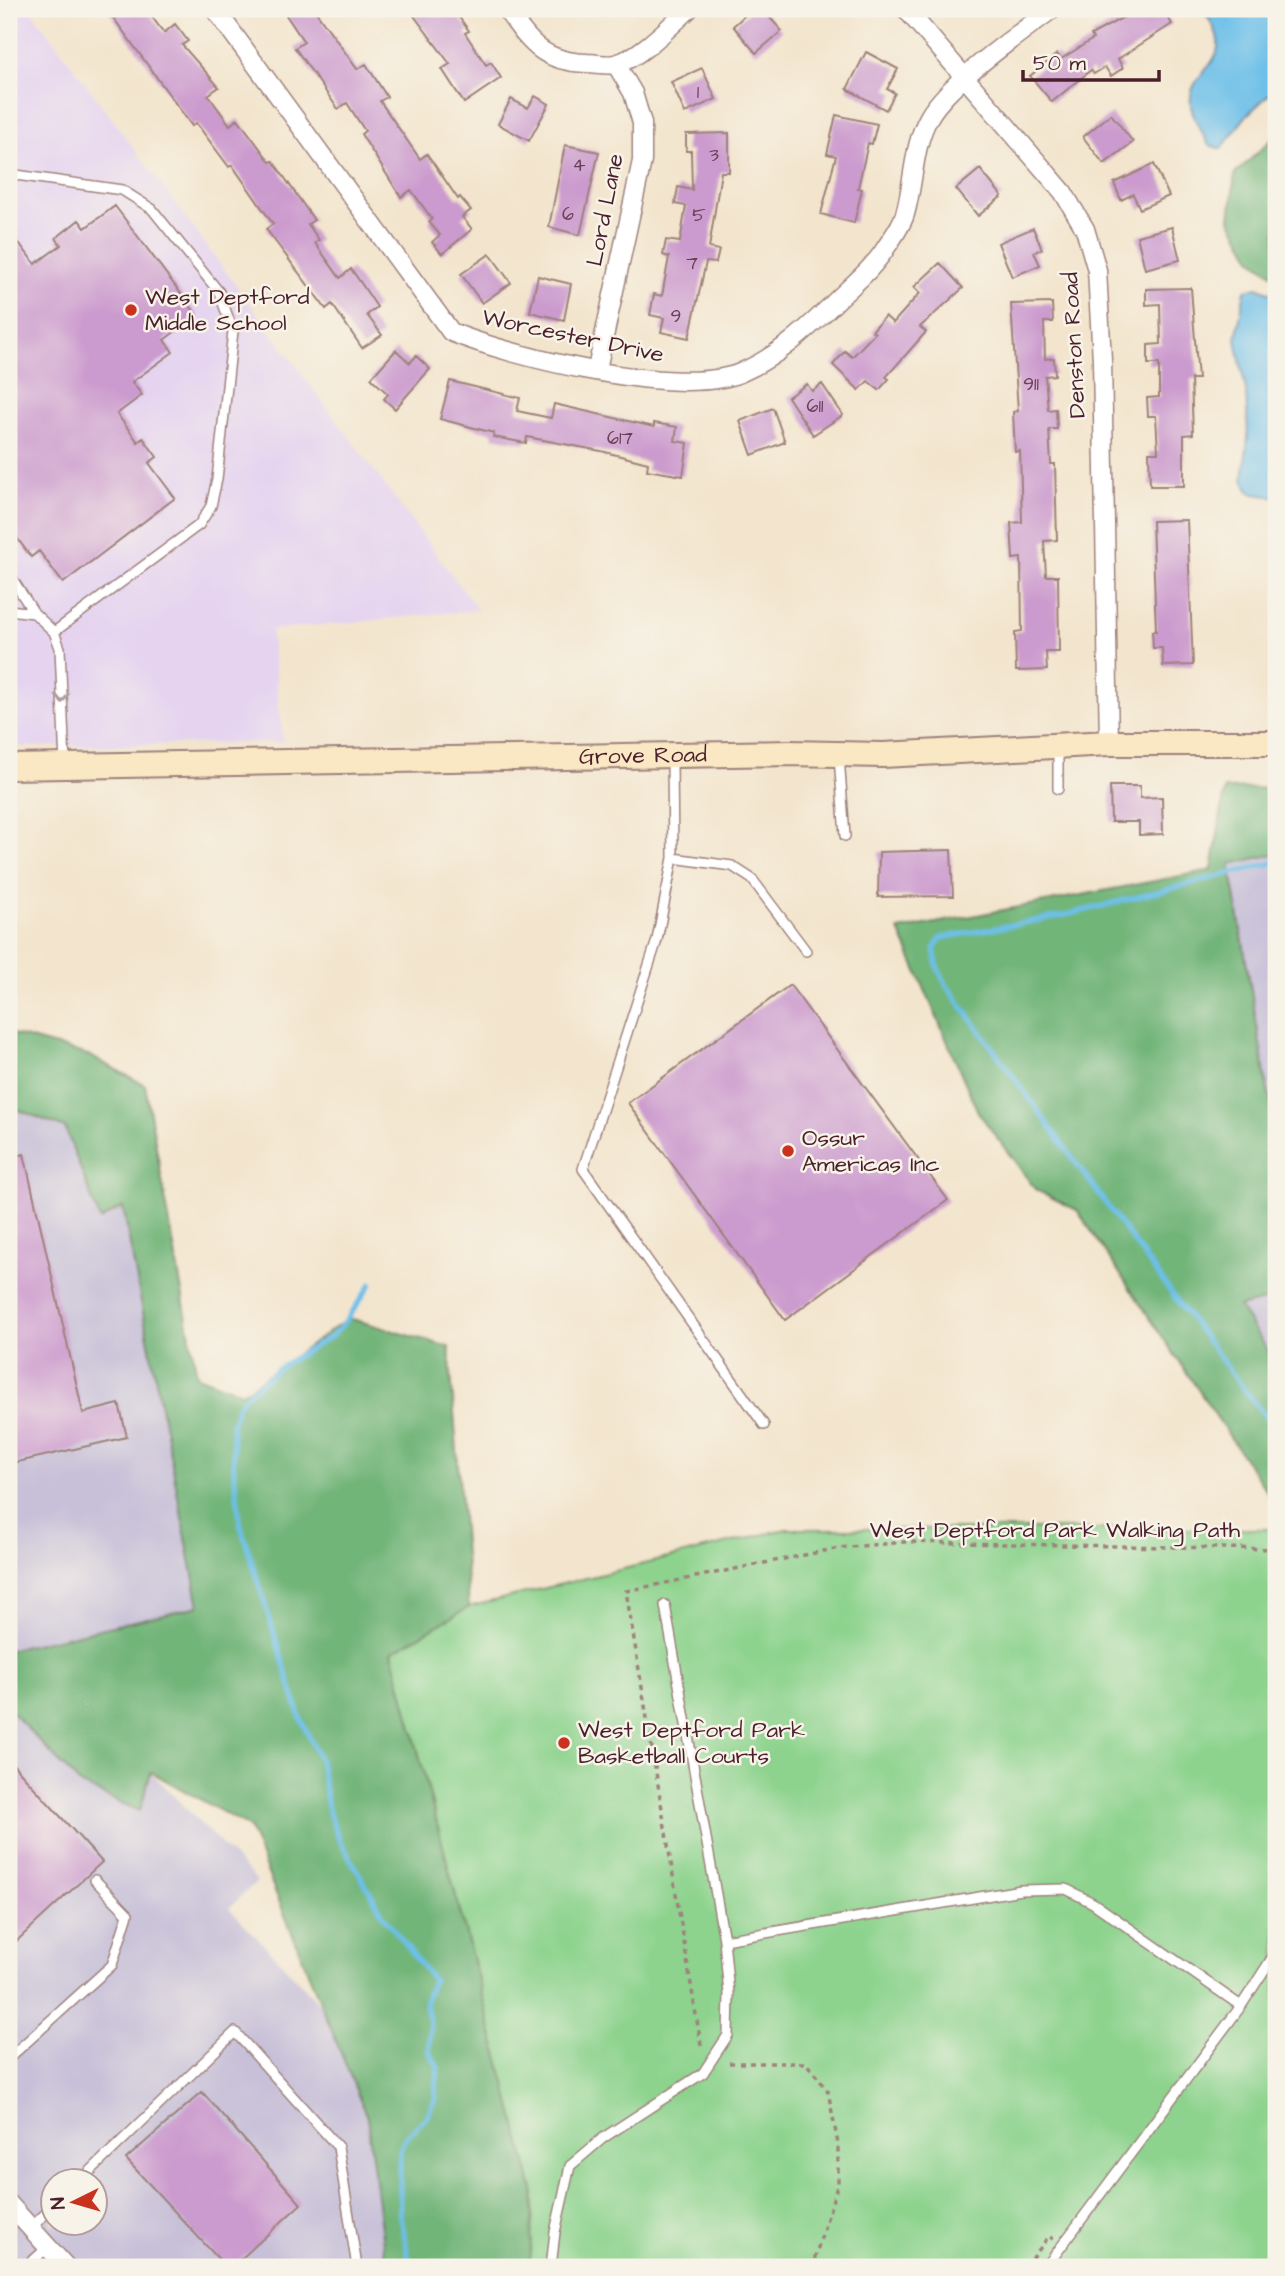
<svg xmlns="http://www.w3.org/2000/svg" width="1285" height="2276" viewBox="0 0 1285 2276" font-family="'Architects Daughter',sans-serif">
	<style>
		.built { fill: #e5d3f0 }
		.industrial { fill: #c7c0d8; fill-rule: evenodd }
		.green { fill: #8dd38e; stroke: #6c795c; stroke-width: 2 }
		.forest { fill: #72b579; stroke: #5e6a52; stroke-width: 2 }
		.water { fill: #6dc0e9; stroke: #5c708a; stroke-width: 2 }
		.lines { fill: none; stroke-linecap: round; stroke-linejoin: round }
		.stream { stroke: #6dc0e9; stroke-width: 5 }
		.building { fill: #cb9ace }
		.service-casing { stroke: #9e827c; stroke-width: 12 }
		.minor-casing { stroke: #9e827c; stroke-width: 21 }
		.secondary-casing { stroke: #9e827c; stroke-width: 28 }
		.path { stroke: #9e827c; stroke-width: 3.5; stroke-dasharray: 5 5; stroke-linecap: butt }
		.service { stroke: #fff; stroke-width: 9 }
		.minor { stroke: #fff; stroke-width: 18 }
		.secondary { stroke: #fae7c3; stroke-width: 24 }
		.oneway { stroke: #ae9aa0 }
		.poi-dot { fill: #c8321e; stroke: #f7f3e8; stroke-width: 2.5 }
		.labels { text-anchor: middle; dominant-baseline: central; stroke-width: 5; stroke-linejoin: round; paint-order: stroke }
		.number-label { font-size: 19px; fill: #6a3e54 }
		.street-label { font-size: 23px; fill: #4a1f2b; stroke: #f7f3e8 }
		.poi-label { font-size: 23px; fill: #4a1f2b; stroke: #f7f3e8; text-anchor: start }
	</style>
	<rect width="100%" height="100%" fill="#f7f3e8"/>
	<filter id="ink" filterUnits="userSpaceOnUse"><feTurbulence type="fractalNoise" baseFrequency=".0143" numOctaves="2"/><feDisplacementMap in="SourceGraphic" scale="14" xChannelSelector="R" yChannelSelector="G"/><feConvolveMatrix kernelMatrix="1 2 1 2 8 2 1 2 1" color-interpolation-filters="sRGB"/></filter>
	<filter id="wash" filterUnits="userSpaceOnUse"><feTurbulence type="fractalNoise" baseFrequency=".00686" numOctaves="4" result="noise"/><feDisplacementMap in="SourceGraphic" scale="28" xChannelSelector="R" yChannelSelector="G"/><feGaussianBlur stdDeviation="1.57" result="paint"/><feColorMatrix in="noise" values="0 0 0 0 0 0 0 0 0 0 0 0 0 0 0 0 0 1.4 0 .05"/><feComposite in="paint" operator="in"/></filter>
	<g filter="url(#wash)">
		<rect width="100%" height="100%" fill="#f3e5cd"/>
		<path class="built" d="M9,9H30L478,610L271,630L283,742L9,747Z"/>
		<path class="industrial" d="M1276,854V1118L1267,1086L1230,863Z
			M9,1106L65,1128L100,1219L123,1207L199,1607L9,1650Z
			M1276,1298V1363L1239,1307Z
			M9,1709L81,1785L150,1772L257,1881L229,1908L322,2006L367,2117L386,2267H9ZM52,2182H94V2224H52Z"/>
		<path class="green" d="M786,1529H1276V2267H529L534,2194L392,1652L469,1607Z"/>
		<path class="forest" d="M1276,135V277L1253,260L1230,219L1235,174Z
			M1276,788V854L1230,864L1267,1086L1276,1118V1298L1239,1307L1276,1363V1505L1077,1210L1036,1190L978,1112L899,930L1212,870L1225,789Z
			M9,1033L88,1055L145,1085L197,1376L242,1393L349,1318L449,1347L469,1607L392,1652L534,2194L529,2267H386L367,2117L249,1827L151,1772L140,1811L81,1785L9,1709V1650L199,1606L123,1207L100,1220L65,1128L9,1106Z"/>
		<path class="water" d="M1202,9H1276V88L1247,115L1221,149L1209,145C1203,133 1192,118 1191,105C1186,65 1246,65 1202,9Z
			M1257,287L1276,295V497L1254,494L1248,490L1243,479L1248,437L1246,390L1236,340L1245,290Z"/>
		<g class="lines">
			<path class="stream" d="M1276,862L1066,915L941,938L934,949L938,969L947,986C1057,1134 1162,1286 1276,1430
				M371,1284L346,1321L332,1336L283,1365L246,1395L237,1407L232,1426L234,1472L241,1527L301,1719L320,1760L329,1813L339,1839L385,1918L433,1980L425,2001L430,2023L429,2051L438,2067L435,2099L426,2118L405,2138L400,2150V2211L410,2267"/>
		</g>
		<g id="blocks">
			<path class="building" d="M107,9H146L164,33L175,24L188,41L182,45L219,87L208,95L230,125L238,119L270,162L273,161L314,220L308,224L319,240L315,243L340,278L351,269L361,283L377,307L367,315L382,335L362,348L332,304L326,309L266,229L273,224L232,165L229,167L196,123L192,126Z
				M282,9H314L357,69L366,64L387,97L380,101L420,159L427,154L458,199L460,197L471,210L462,217L472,229L442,254L432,242L440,235L429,222L432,219L411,190L401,197L361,134L365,131L347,103L338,109L295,48L304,42Z
				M409,9H453L469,31L465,33L486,65L491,62L501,78L464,103L442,69L450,64Z
				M752,9H762L782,31L756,53L733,26Z
				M1138,9H1162L1172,24L1118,59L1123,68L1111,76L1105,67L1094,74L1091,70L1052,102L1030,76L1057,54L1061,59L1093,39L1091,35Z
				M866,52L898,69L887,89L895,93L886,110L847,89Z
				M702,68L716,99L685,113L671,82Z
				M535,96L549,104L529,141L498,124L511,99L528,108Z
				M1111,114L1133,142L1104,164L1083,137Z
				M836,115L877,124L872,144L868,143L858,188L862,189L854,223L821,214L836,156L827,154Z
				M729,133V172H721L709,248L719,250L716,263L706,262L689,338L661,332L664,318L650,315L654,294L662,296L669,257L663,255L666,240L680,242L686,206L675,204L678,187L692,190L691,151H686V134Z
				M565,145L599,152L580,235L549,227Z
				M1154,164L1169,196L1140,209L1133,194L1121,200L1114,183Z
				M980,169L1002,196L978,216L956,189Z
				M115,206L197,315L164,340L173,352L132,382L142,395L117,414L138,442L143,438L157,457L149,463L175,498L63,583L39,551L31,557L9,527V251L19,243L35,264L61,245L56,238L79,220L85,228Z
				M1172,227L1180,260L1145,269L1137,236Z
				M1033,228L1042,249L1034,252L1040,265L1012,277L998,243Z
				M490,254L511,283L482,303L461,274Z
				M940,263L963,288L920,327L926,332L886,377L889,379L879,390L868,381L859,390L833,365L845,351L852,357L875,333L872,331L885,316L893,323L920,293L914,287Z
				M538,276L571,284L564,320L530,312Z
				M1191,288L1198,379H1191L1193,434L1184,435V486H1150L1149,452H1158L1156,416H1148L1147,398L1159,397V364H1148V345L1161,344L1160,304L1146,305V289Z
				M1052,303L1053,322H1044L1045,359L1054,358L1055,375L1045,376L1048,410L1056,409L1057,429H1049L1051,464H1055L1057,540L1044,541L1046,576H1058L1059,652H1046L1047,670L1016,671L1015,632L1022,631L1021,558L1013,559L1011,523L1022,522L1020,451L1015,452L1013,412L1018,411L1011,304Z
				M396,350L410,363L416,356L430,369L395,409L384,399L388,394L371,378Z
				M450,381L520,398L517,411L551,418L554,404L654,427V423L677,427L675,441L688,443L683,476L647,470L648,463L601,451L527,437L526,443L493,437L494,433L440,419Z
				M807,384L812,391L822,384L843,415L813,435L788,397Z
				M773,408L785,442L752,455L740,421Z
				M1187,520L1193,665L1163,666L1162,648H1153L1152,631H1156L1152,521Z
				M1110,786H1140V798L1162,797L1163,834L1139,835V822H1111Z
				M951,850L953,896L878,897L879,852Z
				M790,985L948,1200L785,1320L628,1103Z
				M24,1154L83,1413L119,1404L127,1437L9,1464V1158Z
				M9,1760L102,1862L9,1948Z
				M202,2092L301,2204L232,2267H226L126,2159Z"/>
		</g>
	</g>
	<g filter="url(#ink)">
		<use href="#blocks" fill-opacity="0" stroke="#9e827c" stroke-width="2"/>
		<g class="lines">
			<g class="service-casing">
				<path id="service" d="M9,174L122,190L152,209L219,292L233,331L217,479L211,506L199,525L54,632L34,613L9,610
					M9,574L34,613
					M54,632L60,648L65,765
					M839,757L845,836
					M672,758L673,858L657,940L583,1169L764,1425
					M1058,789V747
					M673,858L732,866L752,879L806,951
					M665,1605L724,1940
					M1241,2006L1276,1952
					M9,2058L112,1965L128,1914L95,1880
					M79,2182L235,2032L338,2147L357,2267
					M31,2228L52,2207
					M26,2267L48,2247
					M551,2267L555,2232L570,2166L603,2138L703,2073L728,2035L729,1994L724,1940L1021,1890L1066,1889L1093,1903L1241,2006L1046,2267"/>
			</g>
			<g class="minor-casing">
				<path id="minor" d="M215,9L451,332C512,357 679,398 740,373C777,357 804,332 833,304C851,286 874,268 887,246C893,237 902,225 905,214C914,183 913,145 929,117C949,82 1019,34 1052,9
					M506,9C530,43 543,62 587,63C596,63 607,66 615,64C639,59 671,25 689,9
					M906,9L1063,192L1085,229L1097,270L1102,360L1109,743
					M597,369L642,161V123L633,93L616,64
					M9,2204L66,2267"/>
			</g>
			<g class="secondary-casing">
				<g id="secondary">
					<path id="s1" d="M9,767L789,753L883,755L1109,743H1276"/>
				</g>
			</g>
			<path class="path" d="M701,2045L626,1591L839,1548L905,1542L1276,1549
				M729,2063H806L828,2091L838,2144V2183L812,2267
				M1026,2267L1049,2236L1053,2239"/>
			<use href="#service" class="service"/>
			<use href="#minor" class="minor"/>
			<use href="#secondary" class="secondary"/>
		</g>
		<defs><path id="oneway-chevron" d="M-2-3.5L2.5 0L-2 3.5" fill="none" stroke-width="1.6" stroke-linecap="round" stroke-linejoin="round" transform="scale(1.75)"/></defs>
		<use class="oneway" href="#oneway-chevron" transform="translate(62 698) rotate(87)"/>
	</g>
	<g class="poi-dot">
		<circle cx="131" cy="310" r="7"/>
		<circle cx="788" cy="1151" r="7"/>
		<circle cx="564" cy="1743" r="7"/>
	</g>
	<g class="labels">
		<g class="number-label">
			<text x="698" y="92">1</text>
			<text x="714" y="155">3</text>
			<text x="579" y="165">4</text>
			<text x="568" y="214">6</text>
			<text x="699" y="215">5</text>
			<text x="692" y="263">7</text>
			<text x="676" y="316">9</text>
			<text x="1031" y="384">911</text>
			<text x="815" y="406">611</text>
			<text x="620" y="438">617</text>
		</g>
		<g class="street-label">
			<text transform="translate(605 210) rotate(-79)">Lord Lane</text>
			<text transform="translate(573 336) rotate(12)">Worcester Drive</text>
			<text transform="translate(1074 345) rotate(-93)">Denston Road</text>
			<text stroke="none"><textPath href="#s1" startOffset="634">Grove Road</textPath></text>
			<text x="1055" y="1530">West Deptford Park Walking Path</text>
		</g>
		<g class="poi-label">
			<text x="145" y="297">West Deptford<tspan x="145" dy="26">Middle School</tspan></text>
			<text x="802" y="1138">Ossur<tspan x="802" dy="26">Americas Inc</tspan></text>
			<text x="578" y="1730">West Deptford Park<tspan x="578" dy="26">Basketball Courts</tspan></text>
		</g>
	</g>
	<rect width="1285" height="2276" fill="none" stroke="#f7f3e8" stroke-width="35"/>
	<g transform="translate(74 2202) rotate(265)"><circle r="33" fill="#f7f3e8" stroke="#b29e9c" stroke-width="2"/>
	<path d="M0-5L12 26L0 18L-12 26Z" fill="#c8321e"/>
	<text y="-10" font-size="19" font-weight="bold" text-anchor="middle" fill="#4a1f2b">N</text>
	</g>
	<path d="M1023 70v10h136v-10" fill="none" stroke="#4a1f2b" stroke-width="3.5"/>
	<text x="1033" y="70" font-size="21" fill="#4a1f2b" stroke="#f7f3e8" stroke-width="5" paint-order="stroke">50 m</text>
</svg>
